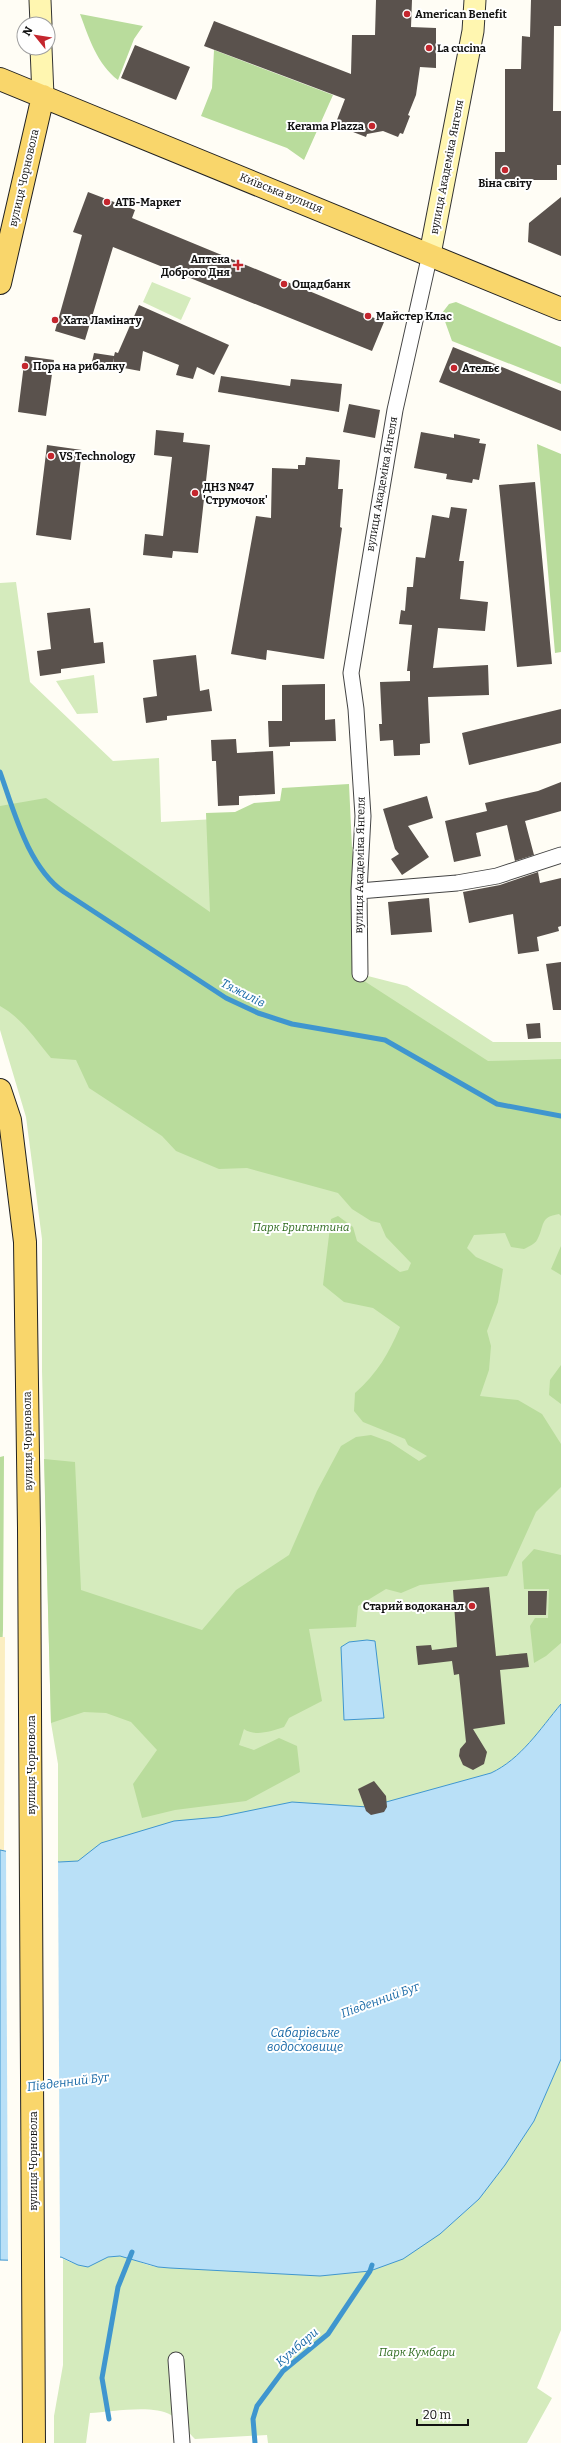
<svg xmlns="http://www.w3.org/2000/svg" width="561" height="2443" viewBox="0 0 561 2443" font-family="Bitter,serif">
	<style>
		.green { fill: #d5ebbd }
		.forest { fill: #b9dc9c }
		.sand { fill: #fbeec1 }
		.water { fill: #b9e0f7; stroke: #3f96cf }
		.pier { fill: #fffdf5 }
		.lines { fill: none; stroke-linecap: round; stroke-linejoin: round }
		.stream { stroke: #3f96cf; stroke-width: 5 }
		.building { fill: #5a524d }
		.street-casing { stroke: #444; stroke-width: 17 }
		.secondary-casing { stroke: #333; stroke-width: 23 }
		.primary-casing { stroke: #222; stroke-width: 24 }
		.street { stroke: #fff; stroke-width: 15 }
		.secondary { stroke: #fff6b0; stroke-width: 21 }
		.primary { stroke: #f9d66b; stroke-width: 22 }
		.poi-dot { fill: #c4262e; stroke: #fff; stroke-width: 1.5 }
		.labels { text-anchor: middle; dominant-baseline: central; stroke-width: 4; stroke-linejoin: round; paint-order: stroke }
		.poi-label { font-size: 11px; font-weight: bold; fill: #111; stroke: #fff; text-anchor: start }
		.street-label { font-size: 11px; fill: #111; stroke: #fff }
		.park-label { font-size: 11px; font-style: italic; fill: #2f6b1f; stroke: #fff }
		.water-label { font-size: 12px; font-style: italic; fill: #1768a6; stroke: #fff }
	</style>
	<rect width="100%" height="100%" fill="#fffdf5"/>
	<path class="green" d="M152,282L191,298L181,320L143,302Z
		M16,582L30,682L113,761L159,758L161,822L234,818L237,857L353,847L360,974L407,986L493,1042H561V1704C540,1729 521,1759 491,1773L376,1806L58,1939V1764L51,1723L42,1371V1239L26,1117L0,1030V583Z
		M94,675L98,713L77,714L56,681Z
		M561,2059V2330L537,2388L552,2398L527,2443H268L267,2435L195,2439C188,2432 179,2420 171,2415C153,2404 110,2412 90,2413L86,2443H54V2416L63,2365V2259C98,2274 90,2257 118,2256C128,2256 136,2261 145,2264C161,2269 178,2268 194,2268L440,2234L479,2199L505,2165L534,2121Z"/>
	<path class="forest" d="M80,14L143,26L134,39L118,80C97,64 89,38 80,14Z
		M214,50L333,95L304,160L287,148L201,116L212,88Z
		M456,302L561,347V384L452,341L442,313L449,304Z
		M537,444L561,454V652L555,653Z
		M349,784L358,977L488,1061L561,1059V1216L559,1214C539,1217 545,1226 537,1240C535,1244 528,1247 524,1249L511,1247L505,1233L474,1235L467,1248L476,1257L503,1269L498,1302L487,1331L491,1346L489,1370L480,1396L518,1400L542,1414L561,1444V1487L536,1512L507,1576L420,1585L401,1593L386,1589L358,1606L356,1627L309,1629L322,1701L289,1718L284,1727C272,1731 255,1737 244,1729L239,1745L254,1750L279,1738L297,1746L300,1772L246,1801L175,1810L142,1818L133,1784L157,1750L131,1722L106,1713L84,1712L51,1723L44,1459L75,1462L81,1590L202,1630L236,1590L289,1555L317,1491L341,1446L356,1437L371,1435L390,1442L419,1461L427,1456L408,1445L405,1439L363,1422L354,1411L355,1393C377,1374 389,1353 400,1327L373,1308L344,1302L323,1285L331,1219L338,1216L353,1227L357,1241L400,1272L408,1270L411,1263L386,1237L380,1223L371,1221L352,1209L338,1193L247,1168L219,1169L176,1151L162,1136L89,1088L76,1060L51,1058C35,1039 22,1018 0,1006V806L46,798L210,912L206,813L235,812L254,803L280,801L282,788Z
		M561,1246V1275L551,1269Z
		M561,1365V1404L549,1395L550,1380Z
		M4,1456L3,1630L0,1689V1457Z
		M534,1549L561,1555V1643L546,1656L534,1663L530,1626L535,1618H548L549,1589H524L522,1562Z"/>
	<path class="sand" d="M0,1637H5L4,1852L0,1850Z"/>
	<path class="water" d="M367,1640L375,1641L384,1718L344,1720L341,1647L349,1642Z
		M561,1704V2059L534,2121L505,2165L479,2199L440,2234L403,2259L370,2271L320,2276L170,2268L158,2267L120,2256L108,2257L88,2267L78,2265L61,2257L40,2261L0,2260V1850L59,1862L78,1861L101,1843L174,1821L219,1817L292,1802L368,1807L491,1773C521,1759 540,1729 561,1704Z"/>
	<path class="pier" d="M6,1850L58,1860L60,2260L40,2263L8,2262Z"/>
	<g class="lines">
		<path class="stream" d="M0,772C14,811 28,867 64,892L226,998L258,1013L292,1024L385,1040L497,1104L561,1116
			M109,2419L102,2378L118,2287L132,2252
			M255,2443L253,2419L257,2406L283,2371L328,2334L370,2271L372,2265"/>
	</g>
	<path class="building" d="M376,0H412L411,27L436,28V68L420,67L416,95L408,115L410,116L403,134L400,133L398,137L383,131L367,134L366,137L335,125L345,99L204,46L214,21L351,74L352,35H375Z
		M531,0H561V26H554L553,111H561V165H557V180H495V152H505V69H521L522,36L530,37Z
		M135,45L190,67L176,100L121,78Z
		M88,192L135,210L132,218L384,322L372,351L113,247L85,340L55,331L82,235L73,232Z
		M561,197V256L528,242L529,223Z
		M139,305L229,345L214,375L197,367L193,379L176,375L179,365L143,351L140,371L113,366L114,358L111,370L91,366L94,353L114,356L115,352L118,353Z
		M453,347L561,391V431L439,382Z
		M25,356L54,360L46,416L18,412Z
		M221,376L290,386L291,379L342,384L339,412L218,392Z
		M349,404L380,410L375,438L343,432Z
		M156,430L184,433L183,442L210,445L198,553L173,551L172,558L143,555L145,534L163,536L172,457L154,455Z
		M421,432L454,438V434L480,439L479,443L486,444L479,480L473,479L472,483L446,479L447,474L414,468Z
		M47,445L82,450L71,540L36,535Z
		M306,457L340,460L338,489H343L340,527L342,528L324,659L267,650L266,660L231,654L256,516L271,518L272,468L298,469V465H305Z
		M535,482L552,664L517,667L499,485Z
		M451,507L467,509L459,561H464L460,599L488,602L485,631L438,628L433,668L488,665L489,695L428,697L430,743L420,744V755L394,756L393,740L380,741L379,724H382L380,682L410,681V671H407L412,625L399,624L401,610L405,611L407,587H413L416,557L425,558L432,515L449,518Z
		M90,608L94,643L103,642L105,663L61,669V673L40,676L37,651L51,649L47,613Z
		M196,655L200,691L209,689L212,711L167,716V720L146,723L143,698L157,696L153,660Z
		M325,684V720L335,719L336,741L290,742V746L269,747L268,721H282V685Z
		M561,709V743L469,765L462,733Z
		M236,739L237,753L273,751L275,794L239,796V805L218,806L216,761H212L211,740Z
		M561,782V811L525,821L534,855L515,861L507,825L476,833L481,856L454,862L445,821L487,811L485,803L538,791Z
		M427,796L433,818L408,826L429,857L402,875L391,859L399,854L395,849L383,809Z
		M538,872L540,883L561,878V926L558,927L559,931L537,937L539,951L518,954L513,914L469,923L463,892L500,885Z
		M429,898L432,932L391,935L388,902Z
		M561,962V1010H553L546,964Z
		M540,1023L541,1038L528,1039L526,1024Z
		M489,1587L496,1656L527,1653L529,1667L500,1670L505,1724L473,1729L487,1752L484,1764L473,1770L463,1765L459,1756L460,1749L466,1742L459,1674L454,1675L452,1661L418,1665L416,1646L431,1645L432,1650L457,1647L453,1590Z
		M528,1591H547L546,1615H528Z
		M374,1781L386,1796L387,1807L384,1812L371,1815L366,1811L358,1789Z"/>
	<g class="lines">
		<g class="street-casing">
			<path id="street" d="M359,891L457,883L497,876L561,855
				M360,974L359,891L363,816L356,709L351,673L395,410L430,254
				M176,2360L182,2443"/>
		</g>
		<g class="secondary-casing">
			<path id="secondary" d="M40,0L41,24
				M41,48L43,96
				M430,254L473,31L475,0"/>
		</g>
		<g class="primary-casing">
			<path id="primary" d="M0,79L561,309
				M0,283L43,96
				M0,1090L10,1120L25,1242L29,1528L34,2443"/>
		</g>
		<use href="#street" class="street"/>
		<use href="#secondary" class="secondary"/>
		<use href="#primary" class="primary"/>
	</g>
	<g class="poi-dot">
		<circle cx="407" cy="14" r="4"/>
		<circle cx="429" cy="48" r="4"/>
		<circle cx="372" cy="126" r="4"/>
		<circle cx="505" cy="170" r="4"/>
		<circle cx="107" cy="202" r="4"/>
		<path d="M236 259h4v4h4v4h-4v4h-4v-4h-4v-4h4z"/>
		<circle cx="284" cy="284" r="4"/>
		<circle cx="368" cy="316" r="4"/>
		<circle cx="55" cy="320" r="4"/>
		<circle cx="25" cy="366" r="4"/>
		<circle cx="454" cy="368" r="4"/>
		<circle cx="51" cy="456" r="4"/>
		<circle cx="195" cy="493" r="4"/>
		<circle cx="472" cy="1606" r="4"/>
	</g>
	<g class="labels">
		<g class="poi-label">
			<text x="415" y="14">American Benefit</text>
			<text x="437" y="48">La cucina</text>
			<text x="364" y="126" text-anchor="end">Kerama Plazza</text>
			<text x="505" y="183" text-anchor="middle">Віна світу</text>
			<text x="115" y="202">АТБ-Маркет</text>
			<text x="230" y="259" text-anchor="end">Аптека<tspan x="230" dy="13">Доброго Дня</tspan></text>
			<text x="292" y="284">Ощадбанк</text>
			<text x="376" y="316">Майстер Клас</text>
			<text x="63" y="320">Хата Ламінату</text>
			<text x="33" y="366">Пора на рибалку</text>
			<text x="462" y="368">Ательє</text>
			<text x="59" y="456">VS Technology</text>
			<text x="203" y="487">ДНЗ №47<tspan x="203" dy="13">'Струмочок'</tspan></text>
			<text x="464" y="1606" text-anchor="end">Старий водоканал</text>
		</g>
		<g class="street-label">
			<text transform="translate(447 167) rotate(-79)">вулиця Академіка Янгеля</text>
			<text transform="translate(24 178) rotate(-77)">вулиця Чорновола</text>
			<text transform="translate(281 193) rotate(22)">Київська вулиця</text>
			<text transform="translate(382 484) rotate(-80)">вулиця Академіка Янгеля</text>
			<text transform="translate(360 865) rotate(-89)">вулиця Академіка Янгеля</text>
			<text transform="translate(28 1441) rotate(-91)">вулиця Чорновола</text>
			<text transform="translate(31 1765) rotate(-90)">вулиця Чорновола</text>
			<text transform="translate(33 2161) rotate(-90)">вулиця Чорновола</text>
		</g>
		<g class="park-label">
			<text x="301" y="1227">Парк Бригантина</text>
			<text x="417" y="2352">Парк Кумбари</text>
		</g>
		<g class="water-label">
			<text transform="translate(243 993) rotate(27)">Тяжилів</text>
			<text transform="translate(380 2000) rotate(-20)">Південний Буг</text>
			<text x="305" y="2033">Сабарівське<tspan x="305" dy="14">водосховище</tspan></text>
			<text transform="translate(68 2082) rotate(-7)">Південний Буг</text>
			<text transform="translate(297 2347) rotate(-41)">Кумбари</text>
		</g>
	</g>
	<g transform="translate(36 36) rotate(300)"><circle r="19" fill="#ffffff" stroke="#a0a0a0"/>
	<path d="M0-3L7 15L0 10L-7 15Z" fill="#c4262e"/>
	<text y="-6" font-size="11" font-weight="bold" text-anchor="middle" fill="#111111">N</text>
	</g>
	<path d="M417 2419v6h51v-6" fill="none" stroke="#111111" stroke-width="2"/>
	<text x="423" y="2419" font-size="12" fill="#111111" stroke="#ffffff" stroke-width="3" paint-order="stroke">20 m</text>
</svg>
